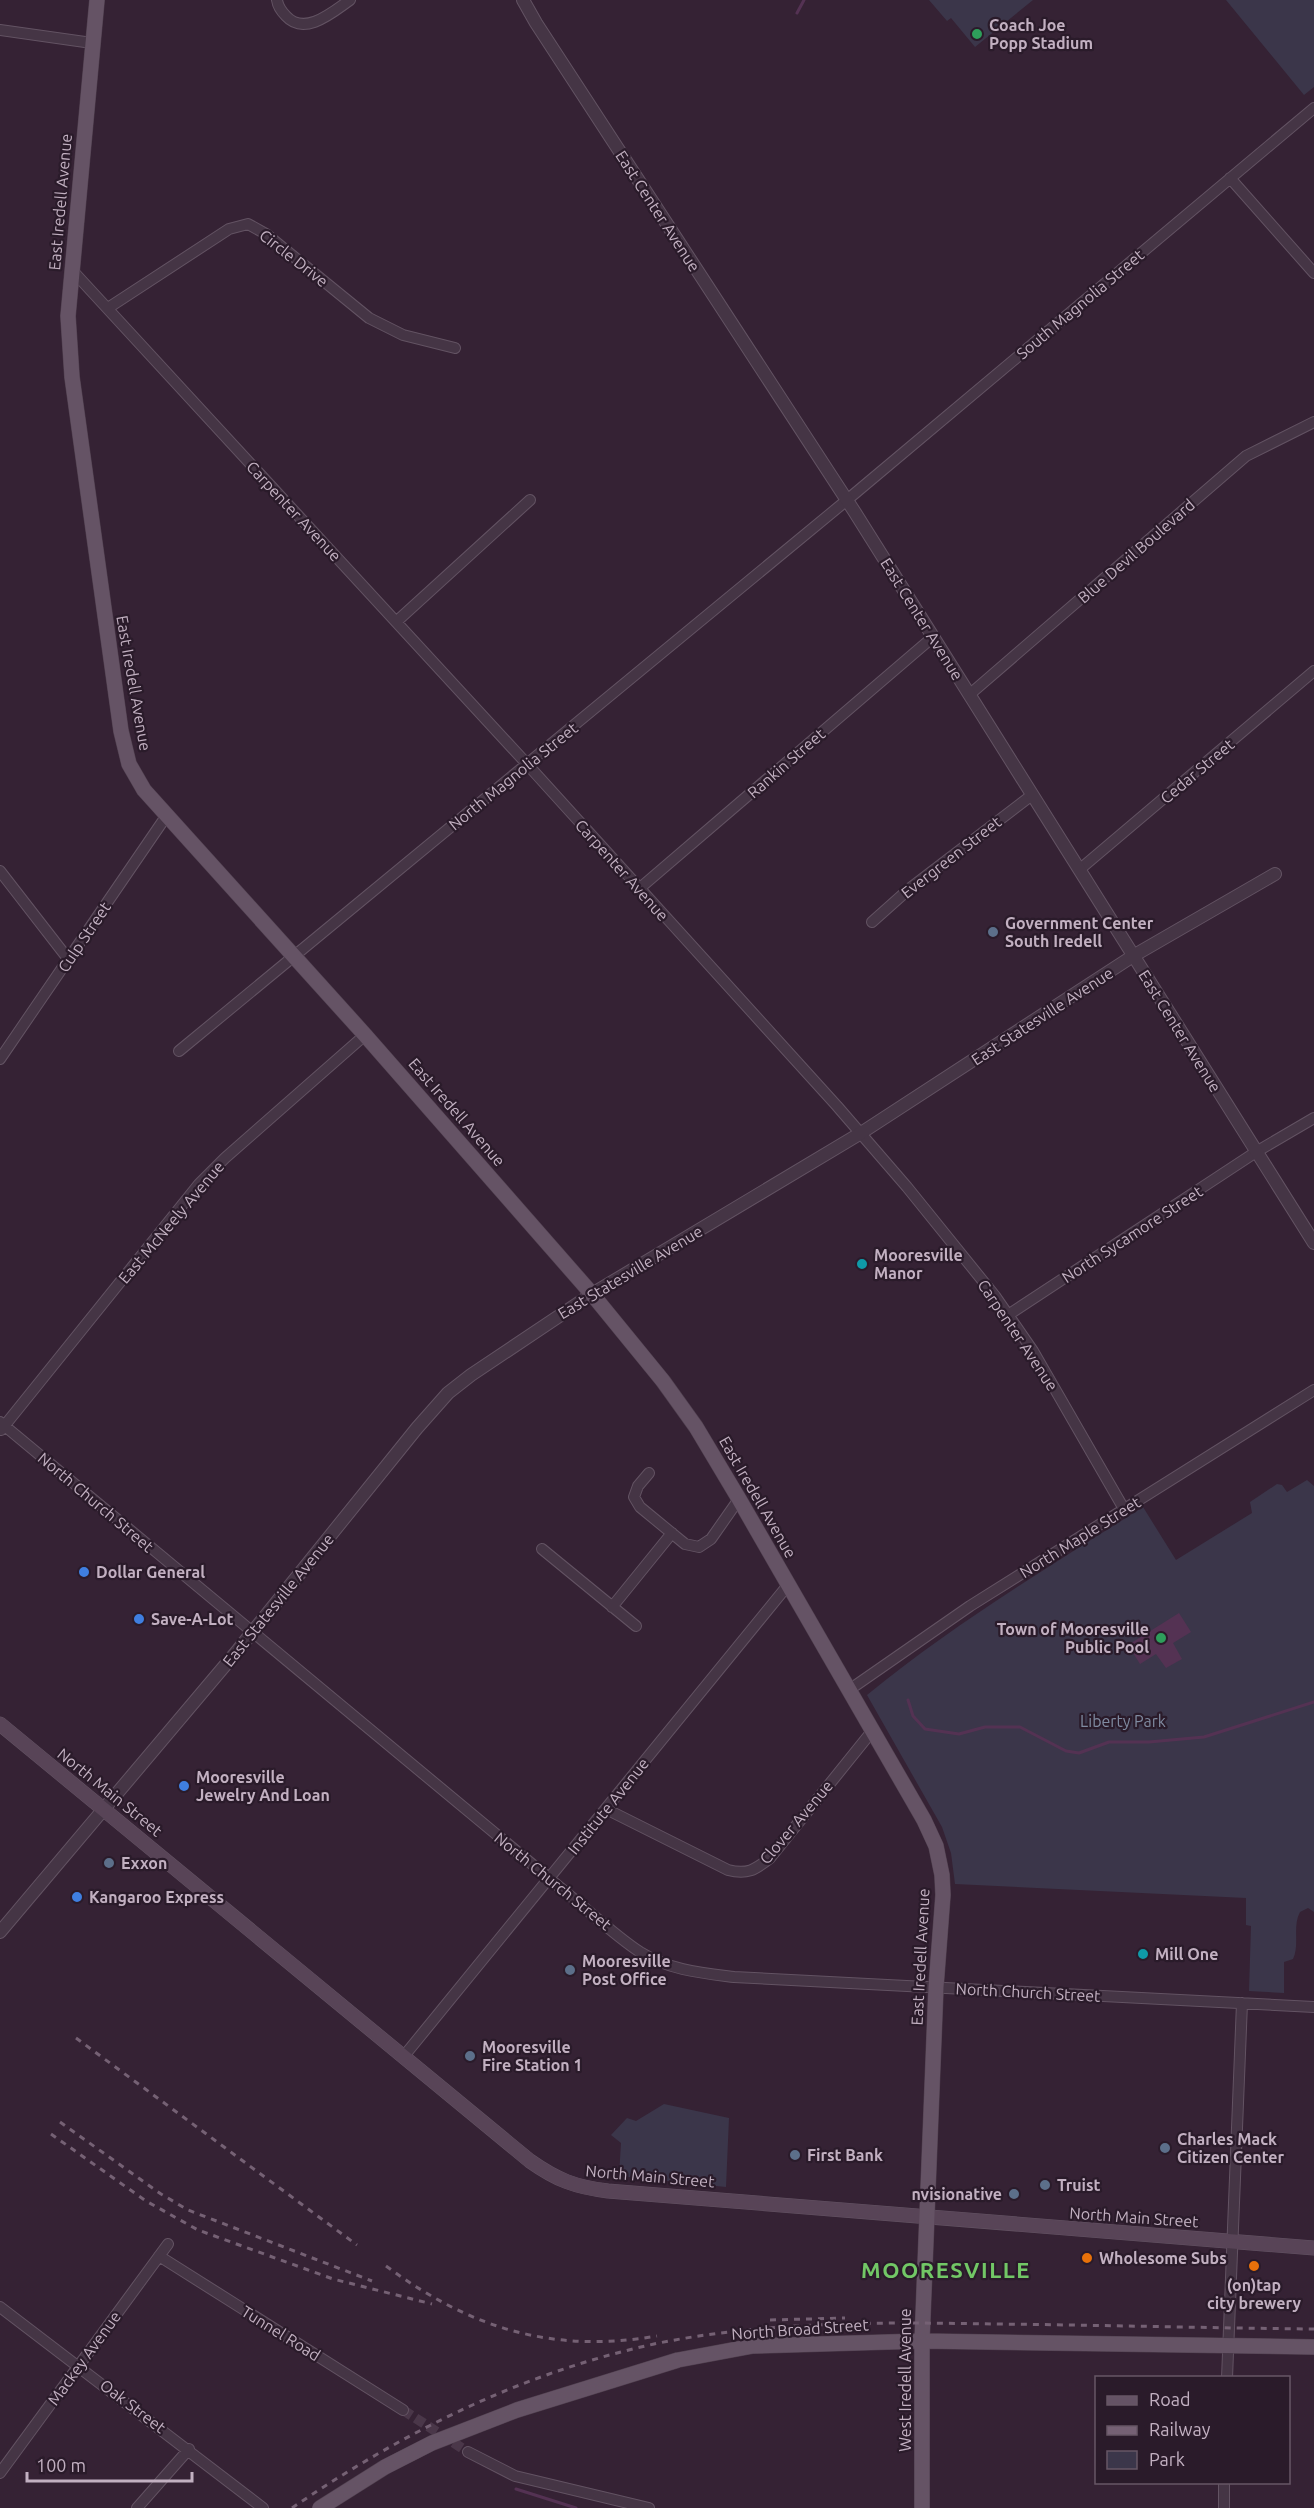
<svg xmlns="http://www.w3.org/2000/svg" width="1314" height="2508" viewBox="0 0 1314 2508" font-family="Ubuntu,sans-serif">
	<style>
		.green { fill: #3b364a }
		.water { fill: #543253 }
		.lines { fill: none; stroke-linecap: round; stroke-linejoin: round }
		.stream { stroke: #543253; stroke-width: 3 }
		.minor-tunnel { stroke: #4a3749; stroke-width: 10; stroke-dasharray: 10 5; stroke-linecap: butt }
		.minor-casing { stroke: #635363; stroke-width: 12 }
		.tertiary-casing { stroke: #635363; stroke-width: 14 }
		.secondary-casing { stroke: #635363; stroke-width: 15 }
		.primary-casing { stroke: #4f3f4e; stroke-width: 16 }
		.minor { stroke: #453545; stroke-width: 10 }
		.tertiary { stroke: #453545; stroke-width: 12 }
		.secondary { stroke: #584457; stroke-width: 14 }
		.primary { stroke: #655365; stroke-width: 15 }
		.rail { stroke: #756174; stroke-width: 3; stroke-dasharray: 6 6; stroke-linecap: butt }
		.leisure-dot { fill: #2e9e5b; stroke: #2a1b2a; stroke-width: 2 }
		.service-dot { fill: #5c6f8a; stroke: #2a1b2a; stroke-width: 2 }
		.culture-dot { fill: #0f9aa8; stroke: #2a1b2a; stroke-width: 2 }
		.shop-dot { fill: #3f7fe0; stroke: #2a1b2a; stroke-width: 2 }
		.food-dot { fill: #e8710a; stroke: #2a1b2a; stroke-width: 2 }
		.labels { text-anchor: middle; dominant-baseline: central; stroke-width: 4.5; stroke-linejoin: round; paint-order: stroke }
		.poi-label { font-size: 16px; font-weight: bold; fill: #c2b0c1; stroke: #2a1b2a; text-anchor: start }
		.street-label { font-size: 16px; fill: #c2b0c1; stroke: #2a1b2a }
		.park-label { font-size: 16px; fill: #808ba1; stroke: #2a1b2a }
		.district-label { font-size: 22px; font-weight: bold; letter-spacing: 1.5px; fill: #72c766; stroke: #2a1b2a }
	</style>
	<rect width="100%" height="100%" fill="#352234"/>
	<path class="green" d="M929,0H1033L975,47L951,18L947,21Z
		M1226,0H1314V87L1304,95Z
		M1307,1480L1314,1486V1912L1308,1908L1300,1912C1292,1927 1300,1944 1293,1959L1284,1962V1993L1249,1991L1251,1926L1246,1925V1898L955,1884L951,1853L942,1827L867,1695C953,1624 1049,1567 1143,1507L1176,1560L1252,1513L1250,1502L1277,1484L1282,1485L1287,1492Z
		M664,2104L729,2118L726,2187L619,2176L621,2143L611,2135L627,2118L636,2121Z"/>
	<path class="water" d="M1179,1613L1191,1632L1173,1643L1182,1659L1166,1668L1156,1654L1140,1664L1128,1645Z"/>
	<g class="lines">
		<path class="stream" d="M797,13L804,0
			M908,1700L913,1716L925,1729L959,1734L985,1727H1020L1066,1751L1079,1753L1109,1742H1149L1204,1737L1314,1702
			M516,2489L576,2508"/>
		<path class="minor-tunnel" d="M403,2410L468,2452"/>
		<g class="minor-casing">
			<path id="minor" d="M277,0C278,7 281,11 286,16C305,37 334,11 350,0
				M0,30L92,43
				M1230,178L1314,273
				M71,269L527,764L837,1106L907,1187L995,1296L1033,1351L1124,1509
				M108,308L229,229L248,224L266,234L369,318L403,335L455,348
				M396,622L530,500
				M969,695L1246,456L1314,422
				M1079,870L1314,671
				M0,871L69,960
				M640,888L933,637
				M872,922L909,889L1032,795
				M179,1051L847,500L1314,108
				M0,1059L167,815
				M1008,1315L1256,1152L1314,1118
				M0,1422L574,1899C596,1917 617,1937 640,1952C669,1970 702,1973 734,1977L1314,2007
				M1,1430L199,1184L225,1158L365,1035
				M649,1473L638,1486L634,1497L640,1507L685,1544L699,1547L711,1539L739,1499
				M542,1549L636,1626
				M612,1607L672,1533
				M849,1690L970,1606L1314,1390
				M606,1809L728,1870C747,1875 755,1870 770,1858L873,1730
				M404,2056L788,1585
				M159,2256L403,2410
				M0,2307L263,2508
				M1227,2378L1242,2003
				M468,2452L515,2476L649,2508
				M0,2473L168,2244
				M137,2508L189,2449
				M1224,2508V2482"/>
		</g>
		<g class="tertiary-casing">
			<path id="tertiary" d="M523,0L536,23L854,511L1314,1243
				M0,1932L238,1650L417,1428L448,1393L471,1375L592,1294L861,1133L1133,956L1275,874"/>
		</g>
		<g class="secondary-casing">
			<path id="secondary" d="M0,1724L530,2161C557,2180 575,2187 608,2191L1314,2248"/>
		</g>
		<g class="primary-casing">
			<path id="primary" d="M97,0L68,316L72,377L121,731L129,764L144,790L365,1035L592,1294L663,1381L696,1427L739,1499L924,1820L936,1846L942,1875L943,1895L936,1987L922,2341V2508
				M320,2508L385,2467L432,2443L517,2410L678,2360L753,2346L922,2341L1314,2347"/>
		</g>
		<use href="#minor" class="minor"/>
		<use href="#tertiary" class="tertiary"/>
		<use href="#secondary" class="secondary"/>
		<use href="#primary" class="primary"/>
		<path class="rail" d="M76,2038L357,2245
			M60,2122L161,2194L188,2210L372,2281
			M51,2134L146,2201L198,2230L333,2279L432,2304
			M386,2266C470,2328 552,2354 657,2336
			M770,2320L845,2318
			M292,2508C403,2432 522,2373 654,2344C765,2321 881,2322 994,2324C1101,2325 1207,2328 1314,2329"/>
	</g>
	<g class="leisure-dot">
		<circle cx="977" cy="34" r="6"/>
		<circle cx="1161" cy="1638" r="6"/>
	</g>
	<g class="service-dot">
		<circle cx="993" cy="932" r="6"/>
		<circle cx="109" cy="1863" r="6"/>
		<circle cx="570" cy="1970" r="6"/>
		<circle cx="470" cy="2056" r="6"/>
		<circle cx="1165" cy="2148" r="6"/>
		<circle cx="795" cy="2155" r="6"/>
		<circle cx="1045" cy="2185" r="6"/>
		<circle cx="1014" cy="2194" r="6"/>
	</g>
	<g class="culture-dot">
		<circle cx="862" cy="1264" r="6"/>
		<circle cx="1143" cy="1954" r="6"/>
	</g>
	<g class="shop-dot">
		<circle cx="84" cy="1572" r="6"/>
		<circle cx="139" cy="1619" r="6"/>
		<circle cx="184" cy="1786" r="6"/>
		<circle cx="77" cy="1897" r="6"/>
	</g>
	<g class="food-dot">
		<circle cx="1087" cy="2258" r="6"/>
		<circle cx="1254" cy="2266" r="6"/>
	</g>
	<g class="labels">
		<g class="poi-label">
			<text x="989" y="25">Coach Joe<tspan x="989" dy="18">Popp Stadium</tspan></text>
			<text x="1005" y="923">Government Center<tspan x="1005" dy="18">South Iredell</tspan></text>
			<text x="874" y="1255">Mooresville<tspan x="874" dy="18">Manor</tspan></text>
			<text x="96" y="1572">Dollar General</text>
			<text x="151" y="1619">Save-A-Lot</text>
			<text x="1149" y="1629" text-anchor="end">Town of Mooresville<tspan x="1149" dy="18">Public Pool</tspan></text>
			<text x="196" y="1777">Mooresville<tspan x="196" dy="18">Jewelry And Loan</tspan></text>
			<text x="121" y="1863">Exxon</text>
			<text x="89" y="1897">Kangaroo Express</text>
			<text x="1155" y="1954">Mill One</text>
			<text x="582" y="1961">Mooresville<tspan x="582" dy="18">Post Office</tspan></text>
			<text x="482" y="2047">Mooresville<tspan x="482" dy="18">Fire Station 1</tspan></text>
			<text x="1177" y="2139">Charles Mack<tspan x="1177" dy="18">Citizen Center</tspan></text>
			<text x="807" y="2155">First Bank</text>
			<text x="1057" y="2185">Truist</text>
			<text x="1002" y="2194" text-anchor="end">nvisionative</text>
			<text x="1099" y="2258">Wholesome Subs</text>
			<text x="1254" y="2285" text-anchor="middle">(on)tap<tspan x="1254" dy="18">city brewery</tspan></text>
		</g>
		<g class="street-label">
			<text transform="translate(60 202) rotate(-85)">East Iredell Avenue</text>
			<text transform="translate(658 211) rotate(57)">East Center Avenue</text>
			<text transform="translate(294 258) rotate(38)">Circle Drive</text>
			<text transform="translate(1080 304) rotate(-40)">South Magnolia Street</text>
			<text transform="translate(294 511) rotate(47)">Carpenter Avenue</text>
			<text transform="translate(1136 551) rotate(-41)">Blue Devil Boulevard</text>
			<text transform="translate(922 619) rotate(58)">East Center Avenue</text>
			<text transform="translate(134 683) rotate(80)">East Iredell Avenue</text>
			<text transform="translate(786 763) rotate(-41)">Rankin Street</text>
			<text transform="translate(1197 771) rotate(-40)">Cedar Street</text>
			<text transform="translate(513 776) rotate(-39)">North Magnolia Street</text>
			<text transform="translate(951 857) rotate(-38)">Evergreen Street</text>
			<text transform="translate(622 870) rotate(48)">Carpenter Avenue</text>
			<text transform="translate(84 937) rotate(-56)">Culp Street</text>
			<text transform="translate(1042 1016) rotate(-33)">East Statesville Avenue</text>
			<text transform="translate(1180 1031) rotate(58)">East Center Avenue</text>
			<text transform="translate(457 1112) rotate(49)">East Iredell Avenue</text>
			<text transform="translate(171 1222) rotate(-50)">East McNeely Avenue</text>
			<text transform="translate(1132 1234) rotate(-33)">North Sycamore Street</text>
			<text transform="translate(630 1272) rotate(-31)">East Statesville Avenue</text>
			<text transform="translate(1018 1335) rotate(56)">Carpenter Avenue</text>
			<text transform="translate(758 1497) rotate(60)">East Iredell Avenue</text>
			<text transform="translate(96 1502) rotate(40)">North Church Street</text>
			<text transform="translate(1080 1537) rotate(-32)">North Maple Street</text>
			<text transform="translate(278 1600) rotate(-51)">East Statesville Avenue</text>
			<text transform="translate(110 1792) rotate(39)">North Main Street</text>
			<text transform="translate(608 1806) rotate(-51)">Institute Avenue</text>
			<text transform="translate(796 1822) rotate(-50)">Clover Avenue</text>
			<text transform="translate(553 1881) rotate(39)">North Church Street</text>
			<text transform="translate(920 1957) rotate(-87)">East Iredell Avenue</text>
			<text transform="translate(1028 1992) rotate(3)">North Church Street</text>
			<text transform="translate(650 2176) rotate(5)">North Main Street</text>
			<text transform="translate(1134 2217) rotate(4)">North Main Street</text>
			<text transform="translate(800 2329) rotate(-4)">North Broad Street</text>
			<text transform="translate(281 2333) rotate(32)">Tunnel Road</text>
			<text transform="translate(84 2358) rotate(-54)">Mackey Avenue</text>
			<text transform="translate(905 2380) rotate(-90)">West Iredell Avenue</text>
			<text transform="translate(133 2406) rotate(37)">Oak Street</text>
		</g>
		<g class="park-label">
			<text x="1123" y="1721">Liberty Park</text>
		</g>
		<g class="district-label">
			<text x="946" y="2269">MOORESVILLE</text>
		</g>
	</g>
	<rect x="1095" y="2376" width="195" height="108" fill="#2a1b2a" stroke="#675766" stroke-width="1.5"/>
	<rect x="1107" y="2396" width="30" height="9" fill="#655365" stroke="#675766" stroke-width="1.5"/>
	<text x="1149" y="2406" font-size="18" fill="#c2b0c1">Road</text>
	<rect x="1107" y="2426" width="30" height="9" fill="#756174" stroke="#675766" stroke-width="1.5"/>
	<text x="1149" y="2436" font-size="18" fill="#c2b0c1">Railway</text>
	<rect x="1107" y="2451" width="30" height="18" fill="#3b364a" stroke="#675766" stroke-width="1.5"/>
	<text x="1149" y="2466" font-size="18" fill="#c2b0c1">Park</text>
	<path d="M27 2472v9h165v-9" fill="none" stroke="#c2b0c1" stroke-width="3"/>
	<text x="36" y="2472" font-size="18" fill="#c2b0c1" stroke="#2a1b2a" stroke-width="4.5" paint-order="stroke">100 m</text>
</svg>
